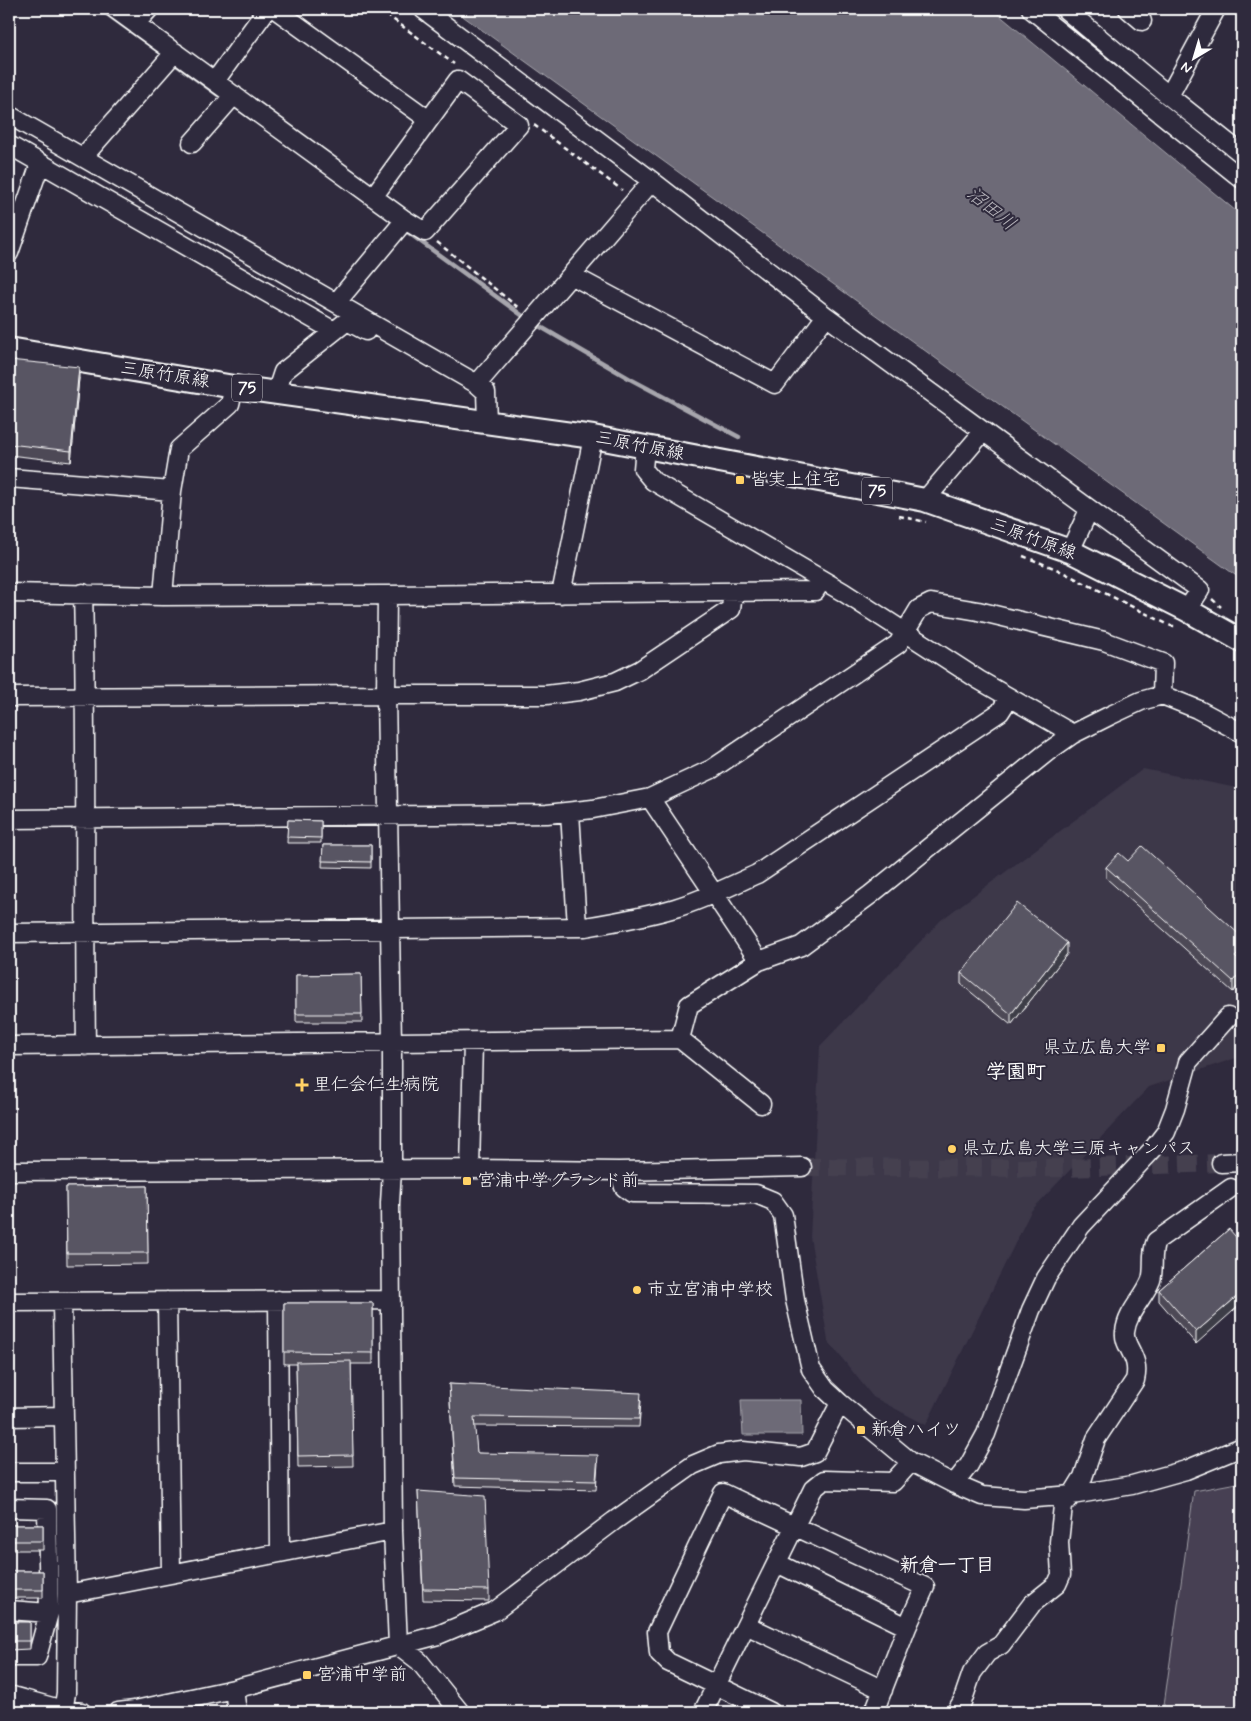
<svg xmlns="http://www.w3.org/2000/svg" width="1251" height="1721" viewBox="0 0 1251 1721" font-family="Mynerve,'Klee One',sans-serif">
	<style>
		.built { fill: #3c3749 }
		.green { fill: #464152; stroke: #a2a0a8 }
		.water { fill: #6d6a77; stroke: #a7a6ad }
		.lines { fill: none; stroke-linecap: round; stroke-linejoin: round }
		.stream { stroke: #a7a6ad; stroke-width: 4.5 }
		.minor-tunnel { stroke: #443f50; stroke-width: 18; stroke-dasharray: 18 9; stroke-linecap: butt }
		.minor-casing { stroke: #fff; stroke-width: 21 }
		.major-casing { stroke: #fff; stroke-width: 26 }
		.path { stroke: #fff; stroke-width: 2.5; stroke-dasharray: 5 4; stroke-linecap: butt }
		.minor { stroke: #2f2a3d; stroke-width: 18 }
		.major { stroke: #2f2a3d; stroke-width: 22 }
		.wall { fill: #4d4956; stroke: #fff }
		.shaded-wall { fill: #3e3c46; stroke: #fff }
		.building { fill: #595564; stroke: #fff }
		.poi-dot { fill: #ffd166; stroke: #2f2a3d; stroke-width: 2 }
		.labels { text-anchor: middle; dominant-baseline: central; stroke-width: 4; stroke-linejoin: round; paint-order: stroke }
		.shield { fill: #2f2a3d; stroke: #c1bfc5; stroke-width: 1 }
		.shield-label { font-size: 16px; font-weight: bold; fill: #fff }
		.street-label { font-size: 18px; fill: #fff; stroke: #2f2a3d }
		.poi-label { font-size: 18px; fill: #fff; stroke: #2f2a3d; text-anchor: start }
		.water-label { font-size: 19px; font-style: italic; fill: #b6b4bb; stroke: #2f2a3d }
		.neighbourhood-label { font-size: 19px; font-weight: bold; fill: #fff; stroke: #2f2a3d }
		.quarter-label { font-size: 20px; font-weight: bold; fill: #fff; stroke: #2f2a3d }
	</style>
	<rect width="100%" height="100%" fill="#2f2a3d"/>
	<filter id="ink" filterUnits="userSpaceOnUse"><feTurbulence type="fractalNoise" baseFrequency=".02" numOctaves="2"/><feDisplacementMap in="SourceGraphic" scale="10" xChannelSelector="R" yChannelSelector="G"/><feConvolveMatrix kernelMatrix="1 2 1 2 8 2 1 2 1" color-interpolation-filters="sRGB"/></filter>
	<g filter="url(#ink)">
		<path class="built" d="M1143,769L1242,789V1056L1149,1087L1031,1211L926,1425L873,1397L828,1341L810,1237L820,1046L941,920Z"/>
		<path class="green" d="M1242,1482V1712H1163L1194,1491Z"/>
		<path class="water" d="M453,9H992L1242,216V580Z
			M741,1400H801L802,1435H743Z"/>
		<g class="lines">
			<path class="stream" d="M100,9L165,56
				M171,61L218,95
				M402,228L527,319
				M534,323L632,380L739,437"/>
			<path class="minor-tunnel" d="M802,1167L1066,1168L1221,1163"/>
			<g class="minor-casing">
				<path id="minor" d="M115,9L405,220L425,232L519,125L458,80L373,197
					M275,9L429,120
					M423,9L652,181L826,316L1200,590L1187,610
					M1031,9L1242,179
					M1065,9L1169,96L1242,154
					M1128,9L1142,21
					M136,23L149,9
					M215,81L267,9
					M1169,96L1216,9
					M9,115L477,384L486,392L487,422
					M192,143L234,95
					M9,145L334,331
					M83,157L175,52
					M9,253L40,164
					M571,275L775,384L826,316
					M336,303L405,220
					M477,384L652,181
					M276,393L283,372L347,321L366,331
					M645,447L643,469L653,481L843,592L979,680L1073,734
					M9,478L172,491
					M925,500L983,432
					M1070,551L1089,510
					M9,593L163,596L387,595L815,591L822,580
					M83,593C87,744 84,895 86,1046
					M561,594L593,437
					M387,595L386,695H546L579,691L615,682L640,670L731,609L733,592
					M163,596L172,491L179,449L230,404L234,387
					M9,697L386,695L392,1043V1170L390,1203L393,1531L398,1645
					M650,798L759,961
					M570,812L577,927
					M9,819L547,814L593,809L650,798L712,769L898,644L919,609L931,603L978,611L1104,641L1163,663L1162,695
					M9,933L585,927C615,922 645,917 675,908C703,900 730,886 757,874L1000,712L1009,698
					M680,1039L689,1005L759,961L801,946L870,895L1046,753L1073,734L1111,715L1141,701L1162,695L1197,709L1242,733
					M9,1046L680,1039L761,1104
					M1221,1163L1242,1162
					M470,1169L473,1042
					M9,1171L470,1169L619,1171L802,1167
					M619,1171L624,1187L632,1193L756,1194L773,1201L783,1215L795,1300L811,1369L825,1389L840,1403L911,1462L954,1484L982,1496L1024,1499L1072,1495L1132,1485L1186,1470L1242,1447
					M278,1300L280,1553
					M167,1301L171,1574
					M9,1302L390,1300
					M62,1302L67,1594L66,1693L63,1712
					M9,1417L64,1416
					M9,1472H65
					M954,1484L969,1465L986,1434L1031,1310L1046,1278L1081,1226L1153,1149L1166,1132L1175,1109L1188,1062L1228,1017
					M9,1508L47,1509L49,1613L37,1657H9
					M777,1563L907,1627
					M67,1594L393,1531
					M9,1610L49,1613
					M746,1625L883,1690
					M398,1645L419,1661L460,1712
					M234,1689L237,1712
					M9,1695L63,1710L82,1712
					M118,1712L135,1710L234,1689L438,1635L495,1611L614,1521L693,1465L719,1454L743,1451L801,1457L815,1452L840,1403
					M703,1712L813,1489L824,1480L893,1482L911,1462
					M771,1712L668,1662L659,1653L657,1632L723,1493L925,1587L907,1627L874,1712
					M956,1712L962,1702L972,1673L987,1653L1001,1645L1032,1604L1057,1584L1061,1575L1059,1542L1063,1506L1072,1495L1083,1477L1096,1439L1135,1380C1141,1356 1123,1347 1125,1332C1127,1312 1144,1298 1151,1280C1155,1267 1150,1255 1156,1241L1231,1188"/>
			</g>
			<g class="major-casing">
				<path id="major" d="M9,349L234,387L593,437L925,500L1070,551L1187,610L1242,641"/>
			</g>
			<path class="path" d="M379,9L454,64
				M534,125L622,190
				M437,242L520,309
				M899,516L926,522
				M1023,556L1054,568L1171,626H1176
				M1212,599L1221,607"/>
			<use href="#minor" class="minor"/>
			<use href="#major" class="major"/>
		</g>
		<path class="wall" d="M9,360L79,378L71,462L9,455Z
			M288,820L321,821V843H287Z
			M323,845H371V868L322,867Z
			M1128,861L1242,937V961L1241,962L1233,992L1106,878V867Z
			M1067,954L1011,1025L961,984V973Z
			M361,974L362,1022H296V975Z
			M147,1186L148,1264L67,1265L66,1187Z
			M1229,1229L1196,1344L1159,1301V1290Z
			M284,1303H373V1364H351L353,1466L298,1467L296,1364H284Z
			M449,1384L641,1401L639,1427L474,1426L477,1453L598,1463L596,1490L455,1486Z
			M418,1491L489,1590V1601L423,1600Z
			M9,1525H43V1550H9Z
			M9,1571H43V1598H9Z
			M9,1622H30V1649L9,1650Z"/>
		<path class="shaded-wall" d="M79,367V378L71,462V451Z
			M1067,943V954L1011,1025V1014Z
			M1242,950V961L1235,968V957Z
			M1242,970V981L1233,992V981Z
			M1242,1292V1303L1196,1344V1332Z"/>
		<path class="building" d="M9,360L79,367L71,451L9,444Z
			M288,820L321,821V838L287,837Z
			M323,845H371V862L322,861Z
			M1142,846L1242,937V950L1235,957L1242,963V970L1233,981L1106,867L1119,853L1128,861Z
			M1017,903L1067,943L1011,1014L961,973Z
			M361,974L362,1014H296V975Z
			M147,1186L148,1253H67L66,1187Z
			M1229,1229L1242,1244V1292L1196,1332L1159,1290Z
			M284,1303H373V1353L284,1352Z
			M351,1361L353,1455L298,1456L296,1362Z
			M449,1384L641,1393L639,1419L474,1417L477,1453L598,1455L596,1481L455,1478Z
			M418,1491L485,1496L489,1590L423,1589Z
			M9,1525H43V1541H9Z
			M9,1571H43V1590H9Z
			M9,1622H30V1641H9Z"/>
	</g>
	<g class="poi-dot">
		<rect x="735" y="475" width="10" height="10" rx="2.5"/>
		<rect x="1156" y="1043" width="10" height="10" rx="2.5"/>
		<path d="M299.5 1077.5h5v5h5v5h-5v5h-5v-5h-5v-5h5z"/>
		<circle cx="952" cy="1149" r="5"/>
		<rect x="462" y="1176" width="10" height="10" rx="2.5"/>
		<circle cx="637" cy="1290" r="5"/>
		<rect x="856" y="1425" width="10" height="10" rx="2.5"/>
		<rect x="302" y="1670" width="10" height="10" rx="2.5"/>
	</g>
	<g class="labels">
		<g class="shield">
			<rect x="232" y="374.5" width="30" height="27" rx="4"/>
			<rect x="862" y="477.5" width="30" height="27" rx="4"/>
		</g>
		<g class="shield-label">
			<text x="247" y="388">75</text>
			<text x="877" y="491">75</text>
		</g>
		<g class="street-label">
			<text transform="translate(165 375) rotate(9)">三原竹原線</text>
			<text transform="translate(640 446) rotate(11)">三原竹原線</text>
			<text transform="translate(1033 539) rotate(20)">三原竹原線</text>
		</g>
		<g class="poi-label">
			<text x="750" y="480">皆実上住宅</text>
			<text x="1151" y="1048" text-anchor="end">県立広島大学</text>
			<text x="313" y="1085">里仁会仁生病院</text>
			<text x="962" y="1149">県立広島大学三原キャンパス</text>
			<text x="477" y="1181">宮浦中学グランド前</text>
			<text x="647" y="1290">市立宮浦中学校</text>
			<text x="871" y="1430">新倉ハイツ</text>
			<text x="317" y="1675">宮浦中学前</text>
		</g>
		<g class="water-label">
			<text transform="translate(991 209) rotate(39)">沼田川</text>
		</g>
		<g class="neighbourhood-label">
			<text x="947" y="1565">新倉一丁目</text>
		</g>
		<g class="quarter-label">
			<text x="1016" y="1072">学園町</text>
		</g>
	</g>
	<rect width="1251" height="1721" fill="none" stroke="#2f2a3d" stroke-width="30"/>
	<rect x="15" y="15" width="1221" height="1691" fill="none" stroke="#fff" stroke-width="2" filter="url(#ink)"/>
	<g transform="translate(1194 58) rotate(218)" stroke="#2f2a3d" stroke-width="4" paint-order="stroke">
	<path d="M0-4L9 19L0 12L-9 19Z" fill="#ffffff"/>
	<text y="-8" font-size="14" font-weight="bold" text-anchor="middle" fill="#ffffff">N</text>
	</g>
</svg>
